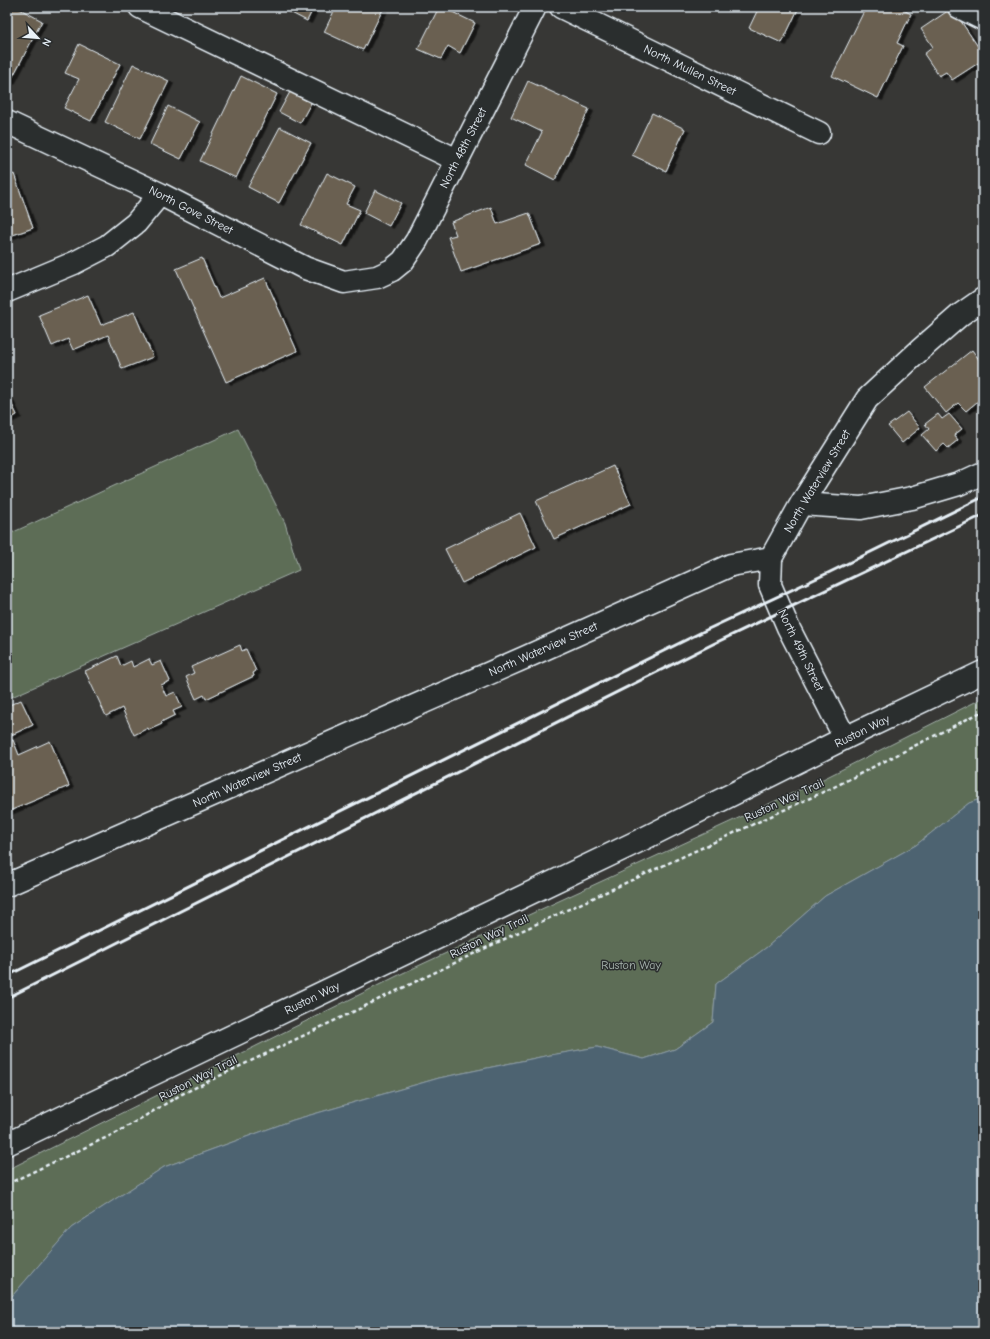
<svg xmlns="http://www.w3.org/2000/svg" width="990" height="1339" viewBox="0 0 990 1339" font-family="'Comic Neue',sans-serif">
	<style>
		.green { fill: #5d6d57; stroke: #a2afa8 }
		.water { fill: #4e6371; stroke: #8c9ca7 }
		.building { fill: #6a6151; stroke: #e8f1f8; filter: url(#shadow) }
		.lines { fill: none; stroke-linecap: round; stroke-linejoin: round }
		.minor-casing { stroke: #e8f1f8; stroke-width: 25 }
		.major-casing { stroke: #e8f1f8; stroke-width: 25 }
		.path { stroke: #e8f1f8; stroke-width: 2.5; stroke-dasharray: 4 3; stroke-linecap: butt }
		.minor { stroke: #2a2d2e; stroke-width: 22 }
		.major { stroke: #2a2d2e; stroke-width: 22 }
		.rail { stroke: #e8f1f8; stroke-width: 3 }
		.labels { text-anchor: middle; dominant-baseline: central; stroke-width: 3; stroke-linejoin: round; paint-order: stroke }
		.street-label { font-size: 12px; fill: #e8f1f8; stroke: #2a2d2e }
		.park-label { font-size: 12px; fill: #a9b6b0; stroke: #2a2d2e }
	</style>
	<defs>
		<filter id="shadow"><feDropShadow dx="4.5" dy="2.5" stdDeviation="0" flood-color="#0009"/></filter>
	</defs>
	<rect width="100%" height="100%" fill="#373735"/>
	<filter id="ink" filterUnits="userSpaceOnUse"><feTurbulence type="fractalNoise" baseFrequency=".025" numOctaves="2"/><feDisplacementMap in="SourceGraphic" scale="8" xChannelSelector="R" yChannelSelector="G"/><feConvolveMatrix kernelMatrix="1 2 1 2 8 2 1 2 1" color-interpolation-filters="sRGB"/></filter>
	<g filter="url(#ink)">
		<path class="green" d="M238,429L285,523L299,570L7,699V535Z
			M983,698V798L969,803L916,845L825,896L767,947L716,984L713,1022L675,1049L644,1059L597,1047L545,1056L439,1078L293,1120L164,1167L71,1228L7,1302V1170L403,973L823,779Z"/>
		<path class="water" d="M983,798V1332H7V1302L71,1228L164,1167L293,1120L439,1078L545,1056L597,1047L644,1059L675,1049L713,1022L716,984L767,947L825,896L916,845L969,803Z"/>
		<path class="building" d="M7,7H16L42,21L10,82L7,80Z
			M280,7H314L307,21Z
			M336,7H384L363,50L324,32Z
			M439,7H442L475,23L460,53L448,46L441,59L418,49Z
			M759,7H799L782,43L749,28Z
			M866,7H898L911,14L897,43L903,46L878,98L832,76Z
			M952,8L983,54V60L952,80L946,72L939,76L924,54L933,47L921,29Z
			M79,44L120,64L91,121L64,108L79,79L65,73Z
			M133,64L169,81L140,139L105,122Z
			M241,76L277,94L236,178L200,161Z
			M528,81L589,109L555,180L526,165L542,132L511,117Z
			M290,92L311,103L300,123L279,112Z
			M168,106L200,122L181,159L150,144Z
			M652,113L685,129L666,171L632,155Z
			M280,127L311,143L279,203L248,187Z
			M327,173L355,187L346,204L360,210L343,245L301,225Z
			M14,174L33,228L7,237V177Z
			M375,190L401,203L389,226L364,213Z
			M491,207L497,224L529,213L541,244L461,272L448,237L456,235L451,222Z
			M202,258L219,298L265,278L297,351L226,382L176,269Z
			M88,295L101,325L134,312L153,357L122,369L108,335L73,350L68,339L52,346L39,315Z
			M972,350L983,365V397L966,411L958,403L946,413L925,387Z
			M7,394L17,415L7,420Z
			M907,412L920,428L902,443L888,426Z
			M938,414L942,419L949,414L962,429L954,435L958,440L948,448L944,444L936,451L922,435L929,429L925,424Z
			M613,466L631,504L554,539L536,501Z
			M520,513L536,547L462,583L445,549Z
			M240,645L242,651L246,649L256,671L253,673L254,676L206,699L204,695L196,699L186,677L194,673L191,667Z
			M117,656L121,666L131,661L133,667L149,659L152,665L161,661L170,681L161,685L166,696L175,692L182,707L173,711L175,715L161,722L162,724L149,730L148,728L134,735L122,708L106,716L85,671Z
			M21,700L33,725L7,737V706Z
			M13,740L19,755L50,741L69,786L7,812V742Z"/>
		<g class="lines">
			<g class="minor-casing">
				<path id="minor" d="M140,7L457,160
					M561,7L819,133
					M959,7L983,19
					M7,122L160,194L305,268L344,282L377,277L392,270L403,261L417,240L535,7
					M7,291L74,263L107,246L136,223L160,194
					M801,504L861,508L912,498L959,484L983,473
					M845,738L788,627L770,585L771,558L801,504L867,399L920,350L960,315L983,299
					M7,885L524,658L731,565L771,558"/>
			</g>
			<g class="major-casing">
				<path id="major" d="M7,1144L643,839L845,738L983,672"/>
			</g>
			<path class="path" d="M7,1184L118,1132L182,1094L519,932L834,787L983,711"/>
			<use href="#minor" class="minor"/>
			<use href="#major" class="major"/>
			<path class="rail" d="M7,976L706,630L830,572L983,497
				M7,998L713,644L983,515"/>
		</g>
	</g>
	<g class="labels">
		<g class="street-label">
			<text transform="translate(690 70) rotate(26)">North Mullen Street</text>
			<text transform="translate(463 148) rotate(-63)">North 48th Street</text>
			<text transform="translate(191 210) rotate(27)">North Gove Street</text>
			<text transform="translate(817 481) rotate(-59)">North Waterview Street</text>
			<text transform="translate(543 649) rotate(-24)">North Waterview Street</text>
			<text transform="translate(801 650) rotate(64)">North 49th Street</text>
			<text transform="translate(862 731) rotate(-26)">Ruston Way</text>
			<text transform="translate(247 780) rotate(-24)">North Waterview Street</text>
			<text transform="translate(784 800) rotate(-25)">Ruston Way Trail</text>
			<text transform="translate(489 936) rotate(-26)">Ruston Way Trail</text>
			<text transform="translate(312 998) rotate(-26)">Ruston Way</text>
			<text transform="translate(198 1078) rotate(-27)">Ruston Way Trail</text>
		</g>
		<g class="park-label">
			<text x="631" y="965">Ruston Way</text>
		</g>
	</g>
	<rect width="990" height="1339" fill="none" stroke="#2a2d2e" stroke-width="24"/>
	<rect x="12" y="12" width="966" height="1315" fill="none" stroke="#e8f1f8" stroke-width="1.5" filter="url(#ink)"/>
	<g transform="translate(38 38) rotate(116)" stroke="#2a2d2e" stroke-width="3" paint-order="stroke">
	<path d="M0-3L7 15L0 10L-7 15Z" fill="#e8f1f8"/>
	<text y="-6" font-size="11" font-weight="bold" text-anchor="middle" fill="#e8f1f8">N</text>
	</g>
</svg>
